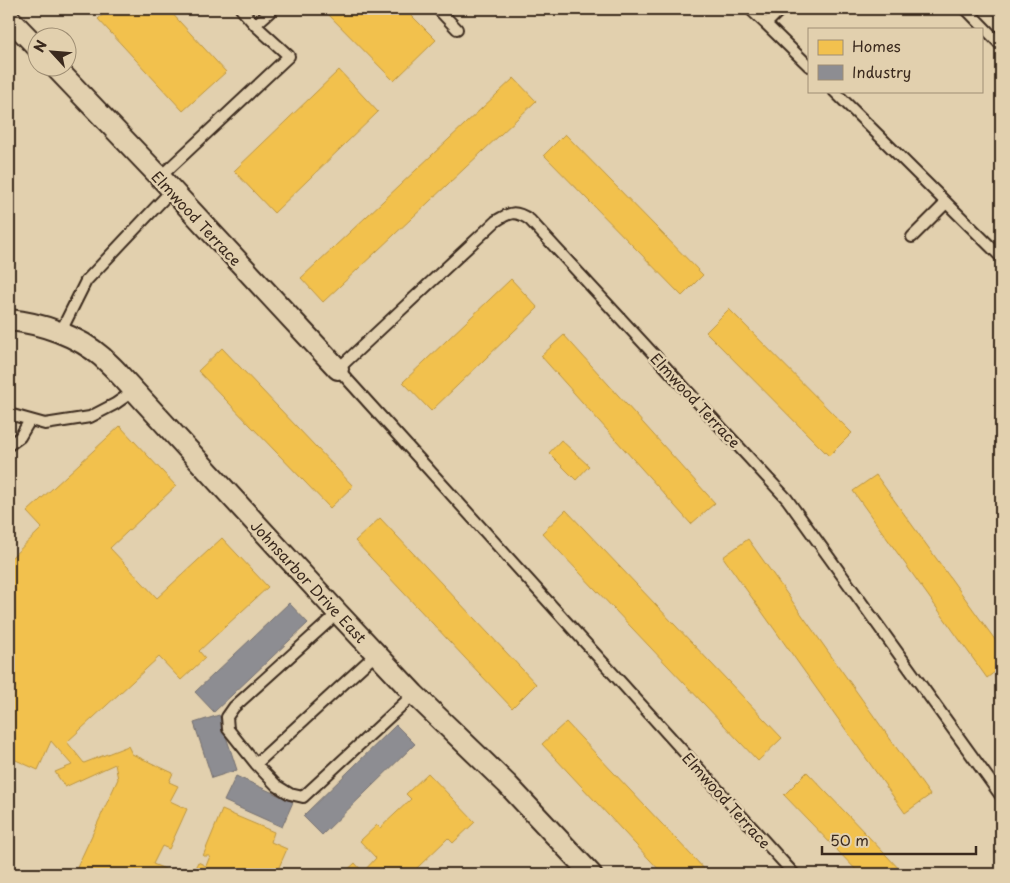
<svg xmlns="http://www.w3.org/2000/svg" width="1010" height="883" viewBox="0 0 1010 883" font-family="'Playpen Sans',sans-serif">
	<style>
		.homes { fill: #f2c14e; stroke: #bb9440 }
		.industry { fill: #8d8d92; stroke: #746f6f }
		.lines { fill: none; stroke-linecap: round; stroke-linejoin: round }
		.lane-casing { stroke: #3b2a1e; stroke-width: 14 }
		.street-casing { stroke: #3b2a1e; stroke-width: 24 }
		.lane { stroke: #e2d0ae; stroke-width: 10 }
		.street { stroke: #e2d0ae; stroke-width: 20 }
		.labels { text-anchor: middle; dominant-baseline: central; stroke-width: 5; stroke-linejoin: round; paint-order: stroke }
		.street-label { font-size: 15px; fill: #3b2a1e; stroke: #e2d0ae }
	</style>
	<rect width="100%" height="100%" fill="#e2d0ae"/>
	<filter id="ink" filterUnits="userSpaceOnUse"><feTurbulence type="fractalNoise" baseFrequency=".02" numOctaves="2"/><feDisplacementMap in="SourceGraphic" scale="10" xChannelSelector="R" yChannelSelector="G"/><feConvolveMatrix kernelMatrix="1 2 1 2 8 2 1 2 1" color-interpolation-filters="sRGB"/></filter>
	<g filter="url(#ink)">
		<path class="homes" d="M109,9H168L226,72L183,111L98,19Z
			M323,9H405L436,40L394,81Z
			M339,70L378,112L274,213L234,171Z
			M514,78L536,101L323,302L301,278Z
			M565,134L703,275L682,296L544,155Z
			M511,279L538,308L431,411L403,382Z
			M729,309L852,433L829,456L706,332Z
			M564,335L715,503L691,524L541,356Z
			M222,348L353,486L330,508L198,371Z
			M120,426L176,486L110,548L157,598L222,538L268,587L199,651L205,658L181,680L159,657L67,742L84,763L128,746L132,754L173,773L169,782L178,786L170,801L187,809L169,849L162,846L153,864L177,874H74L118,779L115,764L65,787L55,772L72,765L51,741L38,770L9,757V560L42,528L27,512Z
			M561,440L589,466L576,480L549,453Z
			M876,475L1001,648V667L987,678L853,491Z
			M566,510L782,738L758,761L542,533Z
			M380,518L536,684L512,708L355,541Z
			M748,539L930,795L905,813L723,557Z
			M566,722L709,874H663L542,744Z
			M807,772L904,874H860L784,795Z
			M428,773L475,822L453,843L448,838L417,868L422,874H343L355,863L363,872L376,858L360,841L377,825L380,828L411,799L406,794Z
			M222,810L274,832L271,842L287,849L276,874H192L198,862L206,866L210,856H203Z"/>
		<path class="industry" d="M289,603L308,623L214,712L195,692Z
			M219,715L237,770L212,778L194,723Z
			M396,725L415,744L322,835L303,816Z
			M236,776L293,802L282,827L224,801Z"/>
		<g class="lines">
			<g class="lane-casing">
				<path id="lane" d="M438,9L457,29
					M750,9L766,24L781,9
					M966,9L1001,45
					M766,24L809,66
					M255,25L273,9
					M834,91L1001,257
					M160,177L289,56L255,25L241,9
					M912,237L946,203
					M60,333L86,281L172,190
					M9,414L45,424L90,417L115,404L135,390
					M9,445L20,437L30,420
					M338,613L234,707L227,717L228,729L256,764L277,786L290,794L303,797L414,694
					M256,764L376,654
					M794,874L338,369L496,221C510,212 515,210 530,220L787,499L1001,796"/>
			</g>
			<g class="street-casing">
				<path id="street" d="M9,18L38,48
					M56,68L160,177L338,369
					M9,320C41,323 78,336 102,357C108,363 114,368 119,374L338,613L414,694L507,784L591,874"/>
			</g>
			<use href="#lane" class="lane"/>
			<use href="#street" class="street"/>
		</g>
	</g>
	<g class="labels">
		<g class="street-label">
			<text transform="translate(197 218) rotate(47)">Elmwood Terrace</text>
			<text transform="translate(696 400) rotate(47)">Elmwood Terrace</text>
			<text transform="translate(309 581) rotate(47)">Johnsarbor Drive East</text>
			<text transform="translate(727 800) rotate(48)">Elmwood Terrace</text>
		</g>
	</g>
	<rect width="1010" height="883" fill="none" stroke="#e2d0ae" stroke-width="30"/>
	<rect x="15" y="15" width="980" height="853" fill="none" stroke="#3b2a1e" stroke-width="2" filter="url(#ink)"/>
	<rect x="808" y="28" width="175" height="65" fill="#e2d0ae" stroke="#9f8e74"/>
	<rect x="818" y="40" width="25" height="15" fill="#f2c14e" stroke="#9f8e74"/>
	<text x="852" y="52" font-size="15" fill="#3b2a1e">Homes</text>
	<rect x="818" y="65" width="25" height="15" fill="#8d8d92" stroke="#9f8e74"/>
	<text x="852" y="78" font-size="15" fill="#3b2a1e">Industry</text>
	<g transform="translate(52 52) rotate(296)"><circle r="24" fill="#e2d0ae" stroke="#9f8e74"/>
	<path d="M0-4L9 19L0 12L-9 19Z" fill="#3b2a1e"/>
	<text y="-8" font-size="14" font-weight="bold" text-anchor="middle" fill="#3b2a1e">N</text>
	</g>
	<path d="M822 846v8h154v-8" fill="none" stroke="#3b2a1e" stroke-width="2.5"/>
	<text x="830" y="846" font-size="15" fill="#3b2a1e" stroke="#e2d0ae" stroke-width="4" paint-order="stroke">50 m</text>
</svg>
